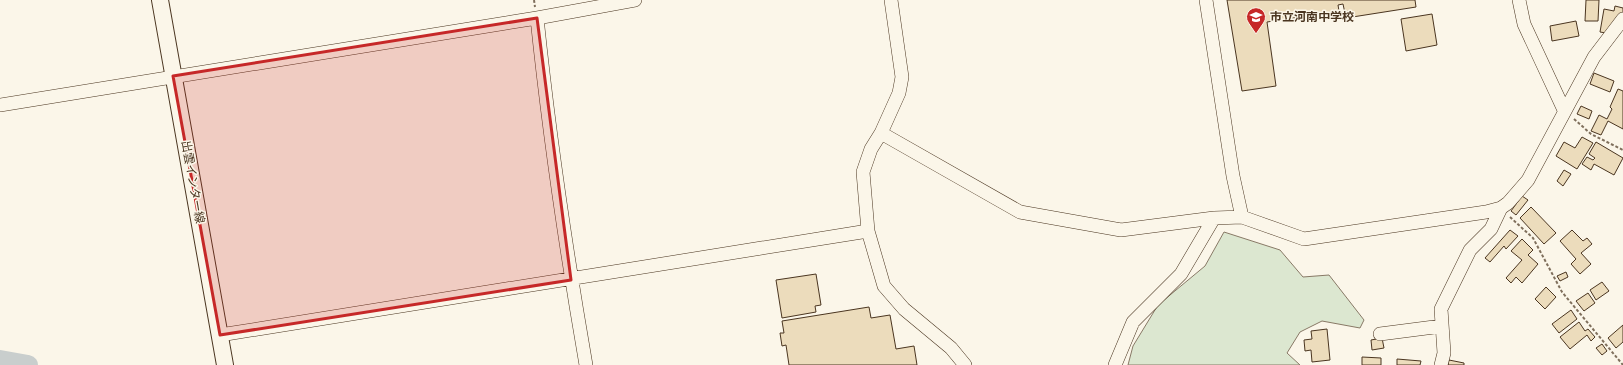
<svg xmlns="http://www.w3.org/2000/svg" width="1623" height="365" viewBox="0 0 1623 365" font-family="'DM Sans','Noto Sans JP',sans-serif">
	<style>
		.green { fill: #dce7d0; stroke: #887966 }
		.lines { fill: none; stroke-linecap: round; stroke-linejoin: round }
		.river { stroke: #c9cecd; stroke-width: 20 }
		.building { fill: #ecdcbc; stroke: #4a3520 }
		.minor-casing { stroke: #4a3520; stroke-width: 14 }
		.major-casing { stroke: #4a3520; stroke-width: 18 }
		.path { stroke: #7f6f5c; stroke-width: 2; stroke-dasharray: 3 2; stroke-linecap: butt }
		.minor { stroke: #fbf6e9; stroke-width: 13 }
		.major { stroke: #fbf6e9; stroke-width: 16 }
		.marked { fill: #c62828; fill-opacity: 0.2; stroke: #c62828; stroke-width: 3; stroke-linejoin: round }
		.labels { text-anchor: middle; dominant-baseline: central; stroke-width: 3; stroke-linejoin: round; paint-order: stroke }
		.poi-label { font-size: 12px; font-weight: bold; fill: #4a3520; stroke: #fbf6e9; text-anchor: start }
		.street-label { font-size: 12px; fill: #4a3520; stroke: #fbf6e9 }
	</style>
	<rect width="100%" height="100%" fill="#fbf6e9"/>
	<path class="green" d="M1224,232L1280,250L1303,277L1329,275L1364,320L1360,328L1322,321L1300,332L1287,353L1300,365H1128L1133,346L1158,305L1205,266Z"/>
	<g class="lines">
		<path class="river" d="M0,360L28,365"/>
	</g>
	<path class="building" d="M1227,0H1415L1416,7L1346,18L1343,4L1338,5L1339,11L1267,22L1276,86L1242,91Z
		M1586,0H1599L1598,21H1585Z
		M1615,6L1623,8V12L1606,33L1600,32L1604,9L1614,11Z
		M1432,14L1437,45L1406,51L1401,19Z
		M1576,21L1579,36L1552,41L1550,26Z
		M1594,73L1614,81L1610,92L1590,84Z
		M1618,89L1623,91V129L1608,121L1601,135L1591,131L1599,115L1607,119L1612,109L1610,107Z
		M1581,106L1592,111L1589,119L1577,114Z
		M1582,137L1593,143L1577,169L1556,156L1564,142L1575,148Z
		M1596,142L1623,158L1614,175L1594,164L1591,170L1582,164L1587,157L1593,160L1595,158L1589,154Z
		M1564,170L1571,174L1563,186L1557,181Z
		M1522,196L1528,200L1516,215L1511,211Z
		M1531,207L1556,233L1544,244L1520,218Z
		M1510,230L1518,236L1506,249L1504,246L1490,262L1485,258Z
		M1572,230L1583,241L1587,238L1592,244L1581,253L1591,264L1580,274L1571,264L1576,259L1560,241Z
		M1522,239L1533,250L1528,255L1538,264L1522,283L1516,277L1511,283L1506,278L1522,260L1511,251Z
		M1566,272L1568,277L1560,281L1557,276Z
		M816,274L821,305L815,306L816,312L782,318L776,280Z
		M1602,282L1609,291L1596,300L1590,290Z
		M1546,287L1556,297L1545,309L1535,299Z
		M1588,293L1595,303L1584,311L1576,301Z
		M869,307L871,318L890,315L896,349L914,346L917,365H789L786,345L782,346L780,333H784L782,321Z
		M1571,310L1577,319L1559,333L1552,324Z
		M1579,322L1585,331L1588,329L1595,337L1591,341L1587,335L1570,349L1560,337Z
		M1623,325V342L1616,348L1608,338Z
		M1327,329L1330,360L1312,362L1311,350L1305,351L1304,340L1312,339L1311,331Z
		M1382,338L1384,348L1372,350L1371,340Z
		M1602,344L1607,351L1602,355L1596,348Z
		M1362,357L1381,358V365H1362Z
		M1397,359L1421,361L1420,365H1397Z
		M1449,360L1464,363V365H1448Z"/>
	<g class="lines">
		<g class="minor-casing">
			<path id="minor" d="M891,0L902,77L899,93L881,133L871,149L863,172L868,231L884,286L904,309L951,348L965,365
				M1206,0L1233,176L1242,217
				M1519,0L1524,24L1564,110
				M537,18C549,134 566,250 586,365
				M0,105L537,18L635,0
				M881,133L1020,212L1121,230L1214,218L1242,217L1304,239L1486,212L1501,208L1508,203L1528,180L1594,57L1623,19
				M1380,334L1442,326
				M220,335L868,231
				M1115,365L1133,322L1181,274L1214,218
				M1441,365L1444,353L1441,309L1470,250L1491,229L1501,208"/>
		</g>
		<g class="major-casing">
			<path id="major" d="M160,0L225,365"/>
		</g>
		<path class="path" d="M534,0L535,7
			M1574,119L1591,134L1623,150
			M1510,217L1533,238L1562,292L1623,365"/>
		<use href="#minor" class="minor"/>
		<use href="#major" class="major"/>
	</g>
	<path class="marked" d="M537,18L571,280L220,335L173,76Z"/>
	<defs>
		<g id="school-pin" transform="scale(1)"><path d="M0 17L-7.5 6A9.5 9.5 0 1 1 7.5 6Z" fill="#c62828" stroke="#fbf6e9"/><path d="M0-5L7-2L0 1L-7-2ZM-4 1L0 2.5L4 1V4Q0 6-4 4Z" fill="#fff"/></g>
	</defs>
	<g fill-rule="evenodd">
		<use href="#school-pin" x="1256" y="17"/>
	</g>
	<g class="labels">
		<g class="poi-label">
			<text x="1270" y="17">市立河南中学校</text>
		</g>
		<g class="street-label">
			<text transform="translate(193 182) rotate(80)">出雲インター線</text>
		</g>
	</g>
</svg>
